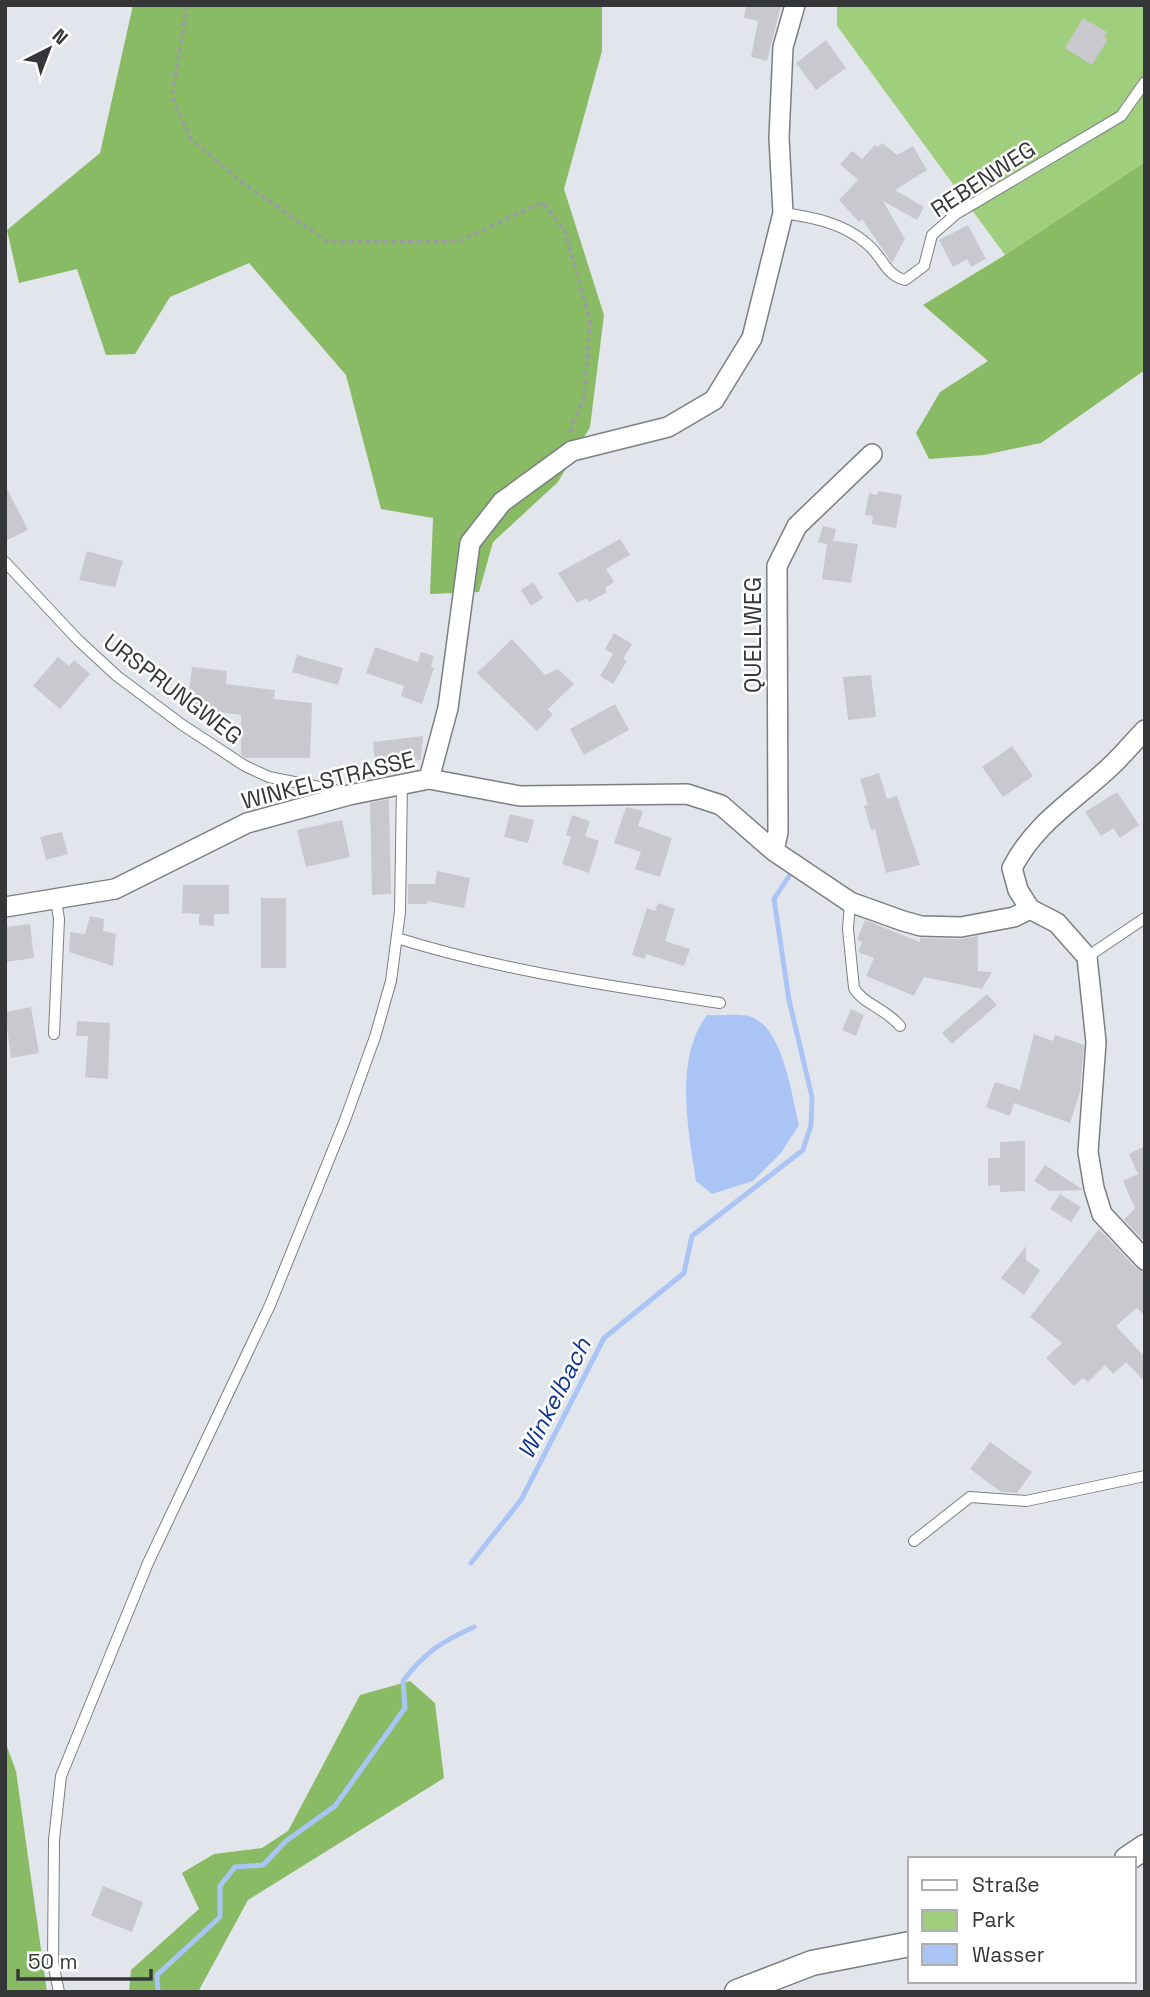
<svg xmlns="http://www.w3.org/2000/svg" width="1150" height="1997" viewBox="0 0 1150 1997" font-family="'Space Grotesk',sans-serif">
	<style>
		.green { fill: #9fcf7c }
		.forest { fill: #89ba64 }
		.water { fill: #aac4f5 }
		.lines { fill: none; stroke-linecap: round; stroke-linejoin: round }
		.stream { stroke: #aac4f5; stroke-width: 5 }
		.building { fill: #c9c8cf }
		.service-casing { stroke: #7b7e83; stroke-width: 12 }
		.minor-casing { stroke: #7b7e83; stroke-width: 22 }
		.tertiary-casing { stroke: #7b7e83; stroke-width: 27 }
		.path { stroke: #999ca0; stroke-width: 3.5; stroke-dasharray: 5 3.5; stroke-linecap: butt }
		.service { stroke: #fff; stroke-width: 10 }
		.minor { stroke: #fff; stroke-width: 19 }
		.tertiary { stroke: #fff; stroke-width: 24 }
		.labels { text-anchor: middle; dominant-baseline: central; stroke-width: 5; stroke-linejoin: round; paint-order: stroke }
		.street-label { font-size: 23px; fill: #353638; stroke: #fff }
		.water-label { font-size: 24px; font-style: italic; fill: #0d358f; stroke: #fff }
	</style>
	<rect width="100%" height="100%" fill="#e2e6ec"/>
	<path class="green" d="M837,5H1145V162L1005,255L837,26Z"/>
	<path class="forest" d="M133,5H602V51L564,189L604,315L590,427L558,482L493,542L479,592L430,594L433,518L381,509L346,375L249,263L170,297L135,354L106,355L77,269L19,283L7,230L100,153Z
		M1145,162V370L1041,443L984,455L929,459L916,433L940,392L988,361L923,305L1005,255Z
		M410,1681L435,1703L444,1778L248,1900L198,1992H129L131,1970L199,1909L182,1873L214,1854L262,1848L288,1831L360,1695Z
		M5,1741L16,1771L47,1992H5Z"/>
	<path class="water" d="M707,1015C720,1016 740,1013 752,1017C783,1029 792,1096 799,1125L781,1153L753,1181L712,1194L696,1181C688,1130 674,1059 707,1015Z"/>
	<g class="lines">
		<path class="stream" d="M471,1563L521,1500L604,1338L684,1273L692,1236L803,1150L811,1125L812,1097L789,1000L774,899L793,870
			M5,1991L6,1992
			M158,1992L157,1975L220,1917V1886L235,1867L263,1865L286,1841L335,1806L405,1708L403,1681C425,1652 441,1642 474,1627"/>
	</g>
	<path class="building" d="M746,5H781L767,61L751,57L758,21L744,18Z
		M1083,18L1107,32L1104,37L1108,39L1092,65L1065,48Z
		M826,40L846,68L816,90L796,63Z
		M882,143L897,155L913,146L927,170L895,190L924,207L917,220L883,201L905,239L892,263L862,219L859,222L839,200L858,180L840,164L852,151L862,159L875,145L878,147Z
		M968,225L986,259L971,267L967,259L953,267L939,240Z
		M5,485L28,530L5,541Z
		M878,491L902,495L896,528L872,524L873,516L865,515L869,493L877,495Z
		M823,526L836,529L833,541L858,544L851,583L822,579L827,544L818,542Z
		M620,539L630,555L606,569L614,582L605,588L607,592L589,602L586,598L577,603L558,573Z
		M87,551L123,561L115,587L79,580Z
		M533,582L543,598L531,606L521,590Z
		M614,633L632,644L623,659L627,661L613,684L600,676L613,654L605,649Z
		M512,639L545,675L558,669L574,684L548,709L553,715L537,731L477,673Z
		M375,647L418,662L421,652L434,656L431,667L434,668L422,704L401,696L404,686L366,673Z
		M297,655L343,668L338,685L292,672Z
		M58,657L69,666L74,660L90,674L60,709L33,686Z
		M192,667L227,671L226,684L275,690L274,699L312,703L310,758H246L241,755V715L187,708Z
		M871,675L876,717L848,720L843,677Z
		M615,704L629,730L584,755L570,729Z
		M423,736L421,760L375,765L373,742Z
		M1012,746L1033,776L1003,797L982,767Z
		M879,773L887,799L897,796L920,865L886,873L875,829L871,830L864,806L868,805L860,779Z
		M1117,792L1139,825L1120,838L1113,828L1101,836L1085,812Z
		M389,799L391,894L372,895L370,803Z
		M626,807L643,811L638,826L672,838L660,877L635,869L641,852L614,843Z
		M510,814L534,820L528,843L504,837Z
		M572,815L590,821L585,836L599,841L589,873L562,864L571,837L566,835Z
		M342,820L350,857L306,867L297,830Z
		M62,832L68,854L46,860L40,837Z
		M437,871L470,878L464,908L427,901V904H408V884H435Z
		M183,885H229V914H214V926L199,925V914L182,913Z
		M261,898H286V968H261Z
		M658,903L675,909L665,941L690,949L684,966L646,954L645,959L632,955L647,908L655,911Z
		M90,916L104,919L103,931L116,934L113,966L69,952L70,932L85,934Z
		M865,920L920,942V938L961,939L978,936V971L992,972L982,989L924,977L914,996L866,976L874,958L858,952L862,942L857,940Z
		M30,924L34,958L5,962V927Z
		M987,994L997,1005L952,1044L942,1033Z
		M31,1007L39,1053L11,1058L5,1012Z
		M851,1009L864,1015L856,1036L842,1030Z
		M77,1021L110,1023L108,1079L85,1077L88,1036H76Z
		M1034,1034L1053,1041L1055,1035L1084,1045L1080,1092L1070,1123L1014,1103L1010,1116L986,1107L995,1082L1020,1090Z
		M1025,1141V1191L1000,1192V1185L988,1186V1158H1000V1142Z
		M1145,1146V1242L1124,1220L1135,1208L1123,1181L1138,1174L1129,1154Z
		M1045,1165L1082,1189V1190L1050,1191L1034,1181Z
		M1060,1194L1081,1207L1071,1222L1050,1209Z
		M1099,1229L1136,1268L1145,1272V1316L1137,1308L1116,1326L1145,1357V1382L1126,1362L1113,1374L1105,1365L1088,1382L1083,1378L1074,1386L1046,1358L1062,1343L1030,1317Z
		M1026,1246V1260L1040,1270L1024,1295L1001,1278Z
		M990,1442L1032,1472L1017,1493L1001,1492L970,1469Z
		M103,1886L143,1902L132,1932L91,1916Z"/>
	<g class="lines">
		<g class="service-casing">
			<path id="service" d="M783,213C812,217 843,223 866,243C882,255 885,275 905,280L924,266L932,235L956,214L1121,116L1145,82
				M5,562L78,640L117,676L181,724L245,766L269,777L344,792
				M850,902L848,929L854,988C863,1004 885,1008 900,1026
				M397,938C502,971 612,986 720,1003
				M1087,957L1145,918
				M54,1034L59,919L56,900
				M914,1541L970,1497L1026,1501L1145,1476
				M59,1992L53,1963L54,1840L61,1776L148,1563L270,1305L345,1120L375,1037L391,981L400,912L402,783"/>
		</g>
		<g class="minor-casing">
			<path id="minor" d="M429,779L448,708L470,543L502,502L572,451L668,427L714,400L752,338L783,213L779,138L783,47L795,5
				M774,851L778,832L777,566L797,526L872,454
				M5,907L115,889L247,823L349,795L429,779L520,796L687,794L721,805L774,851L850,902L903,921L921,926L961,927L1014,917L1030,909L1057,923L1087,957L1096,1042L1088,1152L1094,1188L1102,1214L1145,1260
				M1030,909L1018,890L1012,868C1035,823 1075,800 1111,766C1123,755 1133,742 1145,730"/>
		</g>
		<g class="tertiary-casing">
			<path id="tertiary" d="M1127,1859L1145,1847
				M737,1992L812,1963L910,1944"/>
		</g>
		<path class="path" d="M187,5L172,96L190,138L243,183L328,242L460,241L542,202L565,231L590,321L584,399L571,426V435"/>
		<use href="#service" class="service"/>
		<use href="#minor" class="minor"/>
		<use href="#tertiary" class="tertiary"/>
	</g>
	<g class="labels">
		<g class="street-label">
			<text transform="translate(983 179) rotate(-33)">REBENWEG</text>
			<text transform="translate(753 635) rotate(-90)">QUELLWEG</text>
			<text transform="translate(173 689) rotate(37)">URSPRUNGWEG</text>
			<text transform="translate(328 780) rotate(-14)">WINKELSTRASSE</text>
		</g>
		<g class="water-label">
			<text transform="translate(554 1398) rotate(-63)">Winkelbach</text>
		</g>
	</g>
	<rect width="1150" height="1997" fill="none" stroke="#353638" stroke-width="14"/>
	<rect x="908" y="1857" width="228" height="126" fill="#ffffff" stroke="#aeafaf" stroke-width="2"/>
	<rect x="922" y="1880" width="35" height="10" fill="#ffffff" stroke="#aeafaf" stroke-width="2"/>
	<text x="972" y="1892" font-size="21" fill="#353638">Straße</text>
	<rect x="922" y="1910" width="35" height="21" fill="#9fcf7c" stroke="#aeafaf" stroke-width="2"/>
	<text x="972" y="1927" font-size="21" fill="#353638">Park</text>
	<rect x="922" y="1944" width="35" height="21" fill="#aac4f5" stroke="#aeafaf" stroke-width="2"/>
	<text x="972" y="1962" font-size="21" fill="#353638">Wasser</text>
	<g transform="translate(49 49) rotate(42)" stroke="#ffffff" stroke-width="5" paint-order="stroke">
	<path d="M0-5L12 26L0 18L-12 26Z" fill="#353638"/>
	<text y="-10" font-size="19" font-weight="bold" text-anchor="middle" fill="#353638">N</text>
	</g>
	<path d="M18 1969v10h133v-10" fill="none" stroke="#353638" stroke-width="3.5"/>
	<text x="28" y="1969" font-size="21" fill="#353638" stroke="#ffffff" stroke-width="5" paint-order="stroke">50 m</text>
</svg>
